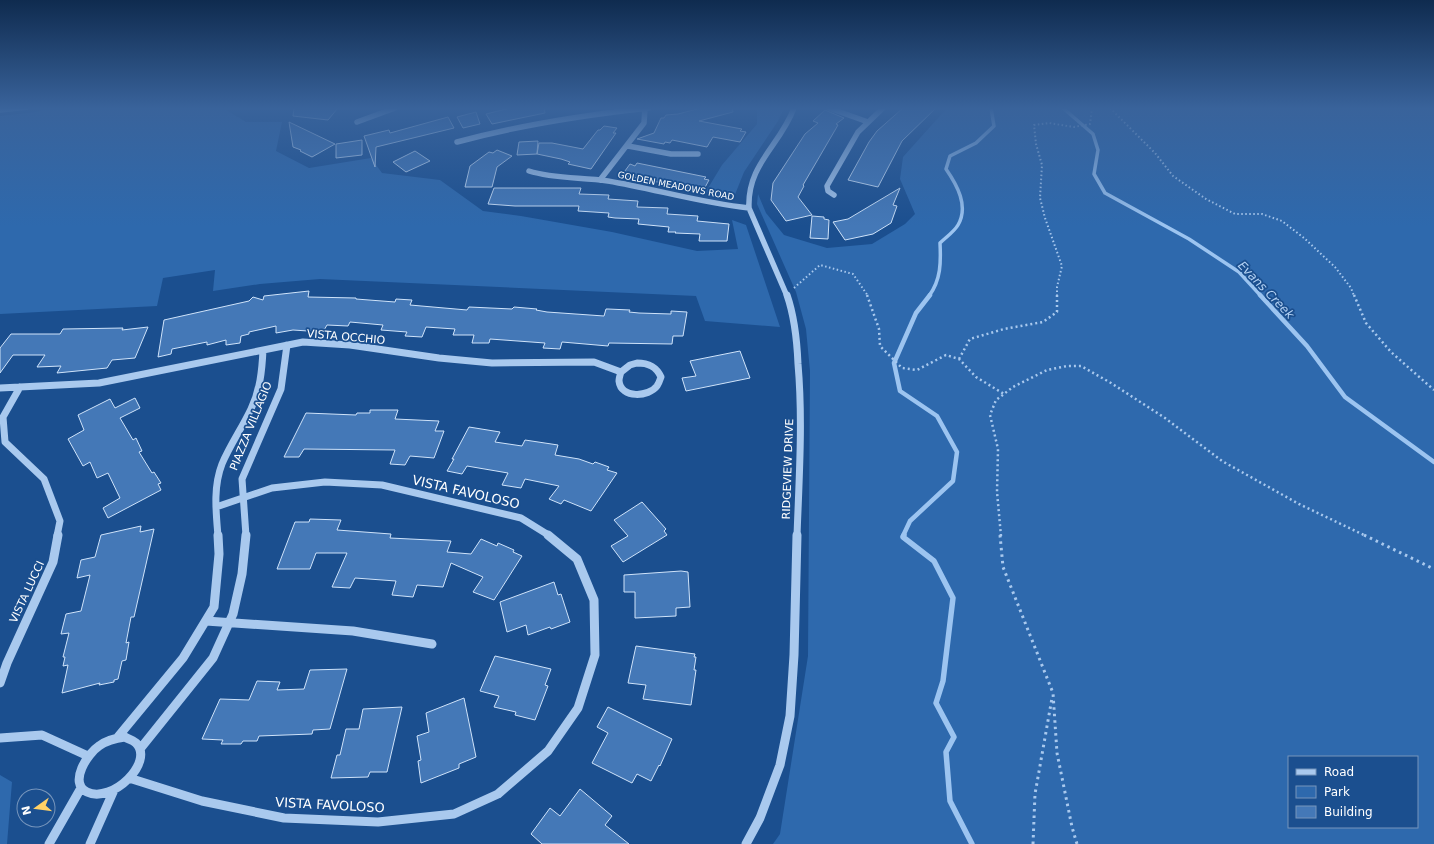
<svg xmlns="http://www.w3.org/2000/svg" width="1434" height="844" viewBox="0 0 1434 844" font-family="'DejaVu Sans',sans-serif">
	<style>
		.green { fill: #2e69ad; fill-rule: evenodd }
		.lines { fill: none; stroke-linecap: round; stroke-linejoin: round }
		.stream-far2 { stroke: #9cc4f0; stroke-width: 3.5 }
		.stream-far1 { stroke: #9cc4f0; stroke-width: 4.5 }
		.stream { stroke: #9cc4f0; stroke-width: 5.5 }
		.building { fill: #4478b7; stroke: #cfe3fa }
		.path-far2 { stroke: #a9c9ee; stroke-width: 2; stroke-dasharray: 1.5 2.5; stroke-linecap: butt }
		.path-far1 { stroke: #a9c9ee; stroke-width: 2.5; stroke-dasharray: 2 3; stroke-linecap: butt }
		.path { stroke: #a9c9ee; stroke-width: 3; stroke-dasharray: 2.5 4; stroke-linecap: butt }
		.minor-far2 { stroke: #a9c9ee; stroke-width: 5.5 }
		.minor-far1 { stroke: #a9c9ee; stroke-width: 7 }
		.minor { stroke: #a9c9ee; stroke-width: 9 }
		.labels { text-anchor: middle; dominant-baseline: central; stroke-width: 3.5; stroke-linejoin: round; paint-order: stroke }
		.far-street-label { font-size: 9px; fill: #fff; stroke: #1b4f8f }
		.street-label { font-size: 11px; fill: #fff; stroke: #1b4f8f }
		.water-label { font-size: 12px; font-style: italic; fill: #b5d3f5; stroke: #1b4f8f }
		.near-street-label { font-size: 13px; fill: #fff; stroke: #1b4f8f }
	</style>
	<rect width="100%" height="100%" fill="#1b4f8f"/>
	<path class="green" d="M50,108H223L246,122H282L276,151L309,168L371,158L382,173L440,180L483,211L521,216L612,232L697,251L738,249L732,220L746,225L780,327L705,321L696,296L320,279L260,284L213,291L215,270L163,278L157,306L0,314V116L36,112Z
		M755,108H784L778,121L744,172L734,197L705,193L722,165L757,124V111Z
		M947,108H1434V844H773L780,834L808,656L810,371L806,329L796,292L757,204L758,194L766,213L784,235L827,248L872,244L905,224L915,214L900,179L903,157ZM1289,757H1417V827H1289Z
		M0,775L12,782L7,844H0Z"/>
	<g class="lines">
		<path class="stream-far2" d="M1063,108L1093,134L1098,150L1094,174L1105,193L1189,239L1239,272L1261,296
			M0,111L28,108
			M929,296C941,280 941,262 940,243C946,237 954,232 958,225C969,206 957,185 946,169L950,156L976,143L994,126L991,108"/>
		<path class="stream-far1" d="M1260,295L1307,346L1345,397L1434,462
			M903,536L910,521L953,481L957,452L937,416L900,391L894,363L916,313L930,295"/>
		<path class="stream" d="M904,535L903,537L934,561L953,598L943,681L936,703L954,737L946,752L950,801L972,844"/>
	</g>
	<path class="building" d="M294,108H338L328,120L293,116Z
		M510,108H544L545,113L492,124L486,114Z
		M701,108H732L733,112L699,121L742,129L740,131L746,132L740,142L713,137L707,147L672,140L670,143L665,142L664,144L637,139L654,133L661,118H664L666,115L678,114Z
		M903,108H936L902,141L878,187L848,180L869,142L877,131Z
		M825,110L844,118L836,124L838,125L803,185L804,186L798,197L812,215L786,221L771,200L773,183L805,134L818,123L813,121Z
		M476,112L480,124L463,128L457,117Z
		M448,117L454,128L376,147L375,167L364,136L389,130L390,133Z
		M289,122L335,144L312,157L300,151L301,150L293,147Z
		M604,126L617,128L613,133H616L591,169L568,164L570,162L561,159L537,154L539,143H552L583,149L598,130H600Z
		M362,140V155L336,158V144Z
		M538,141L537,154L517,155L519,142Z
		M497,150L512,156L497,167L492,187H465L470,166L489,152L493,153Z
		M415,151L430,161L406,172L393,162Z
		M637,163L706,177L704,179L709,180L703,191L622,175L630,164L635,166Z
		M494,188H581L579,194L609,195L608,199L638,201L637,207L668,208L667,214L698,216L697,221L729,224L727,241H699L700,234L675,233L676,232H668L669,227L638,224L639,219L615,218L608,217L609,213L578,211L579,206H515L488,204Z
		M900,188L893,205L897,206L891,223L873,234L845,240L833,222L848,219Z
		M812,216L824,217V219L829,220L828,239L810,238Z
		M309,291L308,297L356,298V299L395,302L396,299L412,300L410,305L467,310L469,307L512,309L514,307L537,309L536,310L547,312L604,316L606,309H608L630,310L629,312L639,313L671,314V311L687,312L683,336H673L672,344L609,343L608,346L562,342L560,349L543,348L545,343L490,339L489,343H472L474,335H453L455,329L426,327L422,337L405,336L407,332L381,330L383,325L350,322L348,326L327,325L323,332L293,330L276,333V326L249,332V334L241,336L240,343L226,345V340L207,345V342L172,349L171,354L158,357L164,320L249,301L253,297L263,300L264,296Z
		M148,327L135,358L112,360L107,368L57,373L61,366L37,367L45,355H13L0,373V348L11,334H60L63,329L123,328L122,330Z
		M740,351L750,378L686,391L682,378L696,376L690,361Z
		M135,398L140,408L120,418L133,440L136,438L142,451L139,452L152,473L154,472L161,483L158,484L161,490L108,518L103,508L120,498L108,473L97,478L90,462L83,466L68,439L84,430L78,415L110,399L115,408Z
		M370,410H398L395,419L439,421L435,431H444L434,458L410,456L405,465L390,464L395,450L304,449L299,457H284L306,413L356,415L357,413H370Z
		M469,427L500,432L495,442L522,446L525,440L558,445L555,455L579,459L593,464L595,462L609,467L607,470L617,473L591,511L564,500L561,504L549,499L559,486L525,479L521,488L502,485L508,473L467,466L462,474L447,471L454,459H452Z
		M642,502L666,529L664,531L667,535L623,562L611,546L628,536L614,520Z
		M310,519L341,520L337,530L391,534L390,538L451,541L447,552L471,554L481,539L497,546L498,543L514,550L513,552L522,556L494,600L473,592L483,577L451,563L443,587L417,585L413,597L392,595L396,581L355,578L350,588L332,587L347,553H316L310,569H277L295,522H309Z
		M141,526L140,532L154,529L134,617H131L126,643L129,642L126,660L122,661L118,679L114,680V682L99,685L100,683L62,693L68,665L63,666L65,657H63L69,633L61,634L66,614L81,611L90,575L77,578L81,560L95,557L101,535Z
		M681,571L688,572L690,607L676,608V616L635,618V592H624V575Z
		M554,582L558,595L561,594L570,622L551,629L550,627L528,635L526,625L507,632L500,602Z
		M636,646L695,654L694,657H696L694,670H696L691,705L643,699L646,685L628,683Z
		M495,656L551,669L545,685L548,686L535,720L515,715L516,712L494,707L499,696L480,691Z
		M347,669L330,729L313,730L312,734L259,736L257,741H243L241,744H221L223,740L202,739L220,699L249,700L257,681L280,682L277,690L304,689L310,670Z
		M464,698L476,757L459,764V768L421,783L418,761L421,760L417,736L429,732L426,713Z
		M402,707L387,772H370L368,777L331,778L337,755H340L346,729H359L363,709Z
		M608,707L672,739L660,766L659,765L651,781L637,774L632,783L592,763L608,733L597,727Z
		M580,789L612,816L605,825L629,844H542L531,834L550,808L560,816Z"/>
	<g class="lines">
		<path class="path-far2" d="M1110,108L1155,153L1173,176L1206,199L1235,214H1262L1282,221L1304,238L1335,267L1351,288L1354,296
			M794,288L820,265L853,274L868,296
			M1057,296V287L1062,266L1045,218L1040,198L1042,165L1036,144L1034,125L1049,123L1074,127L1090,124L1092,108"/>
		<path class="path-far1" d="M867,295L879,329L880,346L902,368L917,370L946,355L959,359L976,377L1004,394
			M1354,295L1366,323L1391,352L1434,390
			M959,359L970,339L1004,329L1043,322L1057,312V295
			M1001,536L997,492L998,449L990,415L996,400L1013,387L1047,370L1067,366H1081L1111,383L1165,418L1222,461L1299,504L1366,536"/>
		<path class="path" d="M1000,535L1003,567L1053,693L1057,753L1072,827L1077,844
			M1364,535L1434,569
			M1033,844L1035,794L1052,698"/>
		<path class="minor-far2" d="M829,108L868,122
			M357,122L395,108
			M457,142C520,125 584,115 649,108
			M628,146L671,154H698
			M529,171C554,179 582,177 608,181C655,189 701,203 749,208
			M600,180L644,123L645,108
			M834,195L828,191L827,186L858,132L883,108
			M787,296L749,208C747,164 780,146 794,108"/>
		<path class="minor-far1" d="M787,295C795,318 797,340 798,364C803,421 799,479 797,536
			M637,363C648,363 656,366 661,377C660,380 659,383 657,386C649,397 621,399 619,381C619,379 620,375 621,372L630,365Z
			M20,387L3,417L5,442L44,479L60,521L57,536
			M0,388L99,383L303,342L350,345L439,358L492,363L594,362L621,372
			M216,507L272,488L325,482L382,485L521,518L550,536
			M218,536C216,512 213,487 222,464C230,445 242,428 251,409C260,390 262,371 263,350
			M246,536L242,479L281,389L287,345"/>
		<path class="minor" d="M206,621L353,631L432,644
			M0,683L7,663L53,562L58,535
			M125,737C128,739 133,740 136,743C155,762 112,804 87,792C68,783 88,753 99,746C107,740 116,738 125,737Z
			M0,738L42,735L88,756
			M117,738L183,658L214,607L219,554L218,535
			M140,749L213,658L233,614L242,574L246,535
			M129,778L202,801L284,818L378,822L454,814L498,794L548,751L578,708L595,655L594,600L577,559L548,535
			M49,844L81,788
			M90,844L114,790
			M746,844L760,818L780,765L790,716L794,655L797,535"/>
	</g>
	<linearGradient id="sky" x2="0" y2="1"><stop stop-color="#0f2b4f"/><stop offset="0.48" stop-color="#39639b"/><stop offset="1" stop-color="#39639b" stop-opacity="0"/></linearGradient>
	<rect width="1434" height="226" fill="url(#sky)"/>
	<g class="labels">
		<g class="far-street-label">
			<text transform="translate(676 186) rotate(11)">GOLDEN MEADOWS ROAD</text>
		</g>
		<g class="street-label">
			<text transform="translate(346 337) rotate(5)">VISTA OCCHIO</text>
			<text transform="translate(251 426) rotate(-68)">PIAZZA VILLAGIO</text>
			<text transform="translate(788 469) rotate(-88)">RIDGEVIEW DRIVE</text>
			<text transform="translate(27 592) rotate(-65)">VISTA LUCCI</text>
		</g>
		<g class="water-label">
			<text transform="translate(1266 290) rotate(46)">Evans Creek</text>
		</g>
		<g class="near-street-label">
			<text transform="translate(466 492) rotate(13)">VISTA FAVOLOSO</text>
			<text transform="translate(330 805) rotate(3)">VISTA FAVOLOSO</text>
		</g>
	</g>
	<rect x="1288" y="756" width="130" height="72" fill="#1b4f8f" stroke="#7695bc"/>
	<rect x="1296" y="769" width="20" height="6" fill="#a9c9ee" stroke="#7695bc"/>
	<text x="1324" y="776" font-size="12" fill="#ffffff">Road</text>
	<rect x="1296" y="786" width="20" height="12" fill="#2e69ad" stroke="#7695bc"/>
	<text x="1324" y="796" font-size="12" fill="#ffffff">Park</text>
	<rect x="1296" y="806" width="20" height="12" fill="#4478b7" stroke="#7695bc"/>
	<text x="1324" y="816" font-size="12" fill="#ffffff">Building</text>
	<g transform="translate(36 808) rotate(256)"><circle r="19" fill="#1b4f8f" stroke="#7695bc"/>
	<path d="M0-3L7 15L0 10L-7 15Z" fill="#ffd166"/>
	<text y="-6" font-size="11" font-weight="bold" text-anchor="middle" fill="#ffffff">N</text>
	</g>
</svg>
